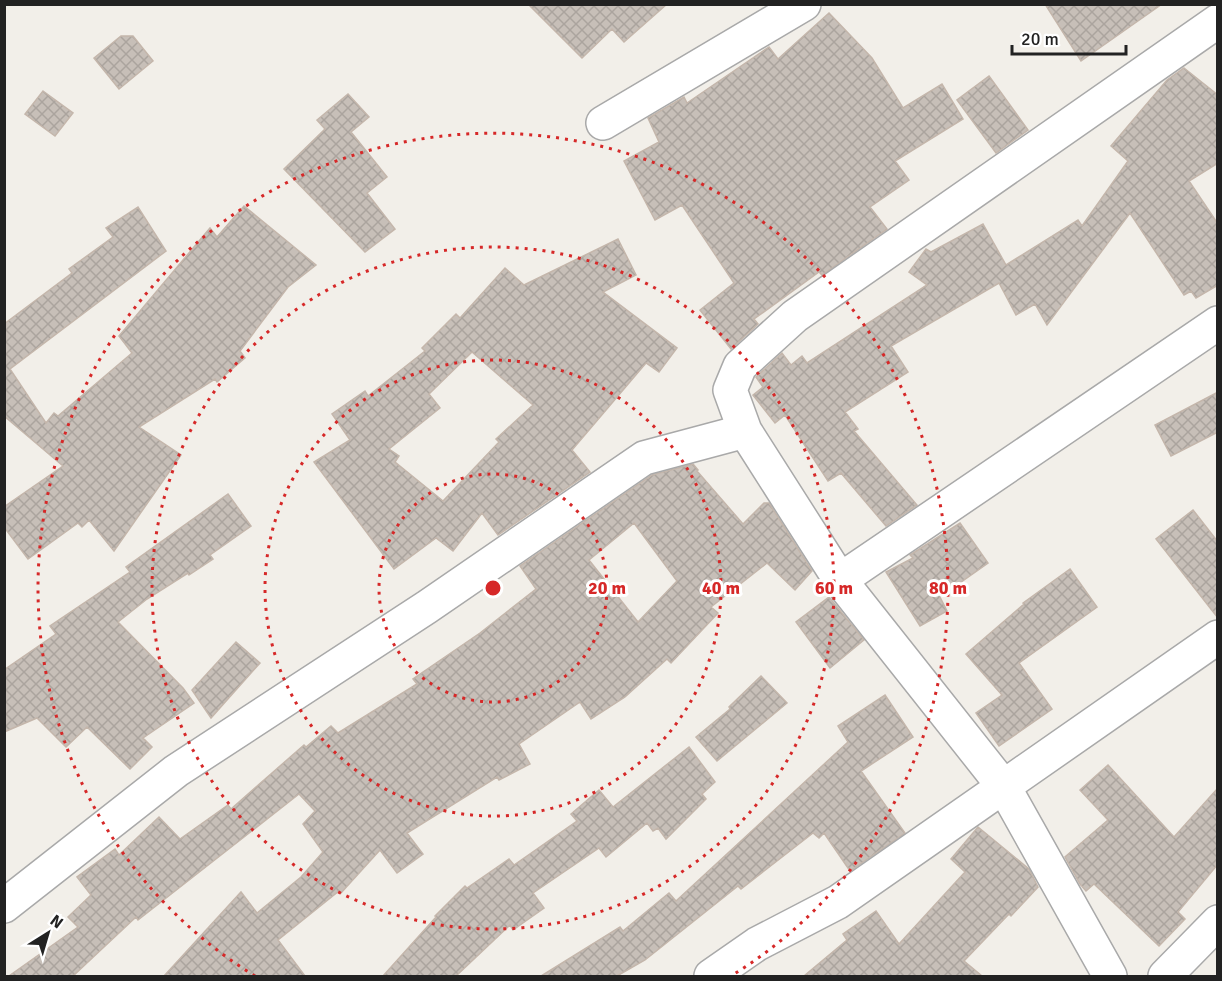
<svg xmlns="http://www.w3.org/2000/svg" width="1222" height="981" viewBox="0 0 1222 981" font-family="Signika,sans-serif">
	<style>
		.building { fill: url(#building-cross-hatch); stroke: #c4b6ab; stroke-width: 1.5; fill-rule: evenodd }
		.lines { fill: none; stroke-linecap: round; stroke-linejoin: round }
		.minor-casing { stroke: #a9a9a9; stroke-width: 36 }
		.minor { stroke: #fff; stroke-width: 33 }
		.ring { fill: none; stroke: #d62828; stroke-width: 3; stroke-dasharray: 3 6 }
		.centre { fill: #d62828; stroke: #fff; stroke-width: 3 }
		.ring-label { font-size: 18px; text-anchor: middle; font-weight: bold; fill: #d62828; stroke: #fff; stroke-width: 6; stroke-linejoin: round; paint-order: stroke }
	</style>
	<defs>
		<pattern id="building-cross-hatch" width="8" height="8" patternUnits="userSpaceOnUse" patternTransform="scale(1.5)"><rect width="8" height="8" fill="#c7bfb8"/><path d="M0 0l8 8M0 8l8-8" fill="none" stroke="#aba49e"/></pattern>
	</defs>
	<rect width="100%" height="100%" fill="#f2efe9"/>
	<path class="building" d="M528,4H667L624,42L612,29L582,58Z
		M1045,4H1162L1081,61Z
		M829,13L872,58L903,108L942,84L963,119L895,161L909,180L870,207L887,229L822,275L819,272L754,319L758,324L731,349L700,310L734,283L682,205L655,220L624,161L659,142L648,118L684,97L687,103L769,47L778,59Z
		M121,36H133L153,61L119,89L94,58Z
		M1184,68L1218,95V163L1189,181L1218,224V285L1196,298L1191,291L1184,295L1130,213L1047,325L1035,304L1016,315L999,283L891,346L908,372L845,412L858,429L854,431L917,505L886,526L841,473L828,481L785,415L775,423L753,395L763,387L756,377L782,353L791,365L802,356L807,363L927,285L909,272L926,249L931,252L983,224L1006,265L1078,220L1082,226L1128,161L1111,146L1167,80Z
		M989,76L1028,130L996,153L957,100Z
		M43,91L73,113L55,136L25,114Z
		M348,94L369,117L351,132L387,177L367,193L395,229L365,252L284,169L325,129L317,120Z
		M244,206L316,265L288,287L240,351L245,358L217,382L215,379L139,427L181,455L114,551L89,520L82,527L78,523L28,559L4,527V507L63,466L4,416V324L72,273L69,269L113,237L106,228L138,207L166,251L10,369L46,423L54,413L58,416L132,353L119,336L210,228L217,237Z
		M618,239L636,275L603,292L677,348L659,372L646,363L572,450L590,472L498,535L482,513L453,551L436,538L394,569L314,462L350,440L332,414L365,391L368,396L425,351L422,348L456,314L460,318L505,268L524,285ZM472,352L533,405L496,439L499,442L443,501L395,462L399,456L389,449L440,408L429,394Z
		M1218,392V432L1171,456L1155,425Z
		M693,464L698,470L697,471L743,524L764,503H769L812,571L795,590L767,563L711,607L718,613L671,663L667,659L625,697L591,719L580,702L519,744L530,764L499,780L497,777L407,833L423,854L397,873L380,850L341,893L339,891L278,940L305,976H164L241,892L257,913L301,877L323,852L303,824L315,811L299,794L138,920L136,917L73,976H9L78,927L68,917L91,895L77,877L115,849L119,855L159,817L180,839L228,805L231,809L304,745L306,747L331,726L338,733L417,684L413,679L480,633L536,589L520,566L652,475ZM634,523L677,581L638,622L589,560Z
		M228,494L251,526L210,555L213,559L189,575L188,573L147,599L118,622L183,688L194,703L143,738L152,747L130,769L87,727L66,747L37,718L4,732V670L56,634L50,626L130,572L126,567Z
		M1193,510L1218,542V618L1156,539Z
		M960,523L988,563L940,597L947,611L920,626L886,572L913,558L910,555Z
		M1070,569L1097,607L1019,663L1052,709L999,746L976,713L1002,695L966,654L1024,604L1023,603Z
		M829,597L864,640L830,668L796,622Z
		M236,642L260,663L211,718L192,690Z
		M761,676L787,703L717,761L696,737L730,709L729,707Z
		M885,695L913,737L861,771L905,833L850,871L824,833L819,838L813,833L741,889L738,886L645,960L617,976H541L620,927L623,931L669,893L676,901L848,742L838,726Z
		M689,747L715,782L702,794L706,799L666,839L658,828L653,831L647,823L606,857L599,848L533,893L544,908L513,930L510,925L456,976H383L436,917L435,916L465,886L467,888L509,859L514,865L577,821L571,814L599,790L613,807Z
		M1108,765L1174,837L1218,788V864L1178,912L1185,919L1159,946L1094,884L1086,891L1080,884L1065,857L1108,820L1080,790Z
		M978,827L1029,869L1038,887L1011,916L1009,914L964,961L982,976H804L847,940L843,934L876,911L899,944L965,872L951,859Z"/>
	<g class="lines">
		<g class="minor-casing">
			<path id="minor" d="M603,123L804,4
				M840,580L1218,323
				M4,906L176,771L427,607L644,458L745,431
				M711,976L757,944L838,902L1218,637
				M1110,976L1004,787L840,580L745,431L730,390L740,366L795,316L1218,21
				M1165,976L1218,922"/>
		</g>
		<use href="#minor" class="minor"/>
	</g>
	<g class="ring">
		<circle cx="493" cy="588" r="114"/>
		<circle cx="493" cy="588" r="228"/>
		<circle cx="493" cy="588" r="341"/>
		<path d="M255 976A455 455 0 1 1 731 976"/>
	</g>
	<circle cx="493" cy="588" r="9" class="centre"/>
	<g class="ring-label">
		<text x="607" y="594">20 m</text>
		<text x="721" y="594">40 m</text>
		<text x="834" y="594">60 m</text>
		<text x="948" y="594">80 m</text>
	</g>
	<rect width="1222" height="981" fill="none" stroke="#222222" stroke-width="12"/>
	<g transform="translate(48 933) rotate(37)" stroke="#ffffff" stroke-width="4.5" paint-order="stroke">
	<path d="M0-4.5L10 22L0 15L-10 22Z" fill="#222222"/>
	<text y="-9" font-size="16" font-weight="bold" text-anchor="middle" fill="#222222">N</text>
	</g>
	<path d="M1012 45v9h114v-9" fill="none" stroke="#222222" stroke-width="3"/>
	<text x="1021" y="45" font-size="18" fill="#222222" stroke="#ffffff" stroke-width="4.5" paint-order="stroke">20 m</text>
</svg>
